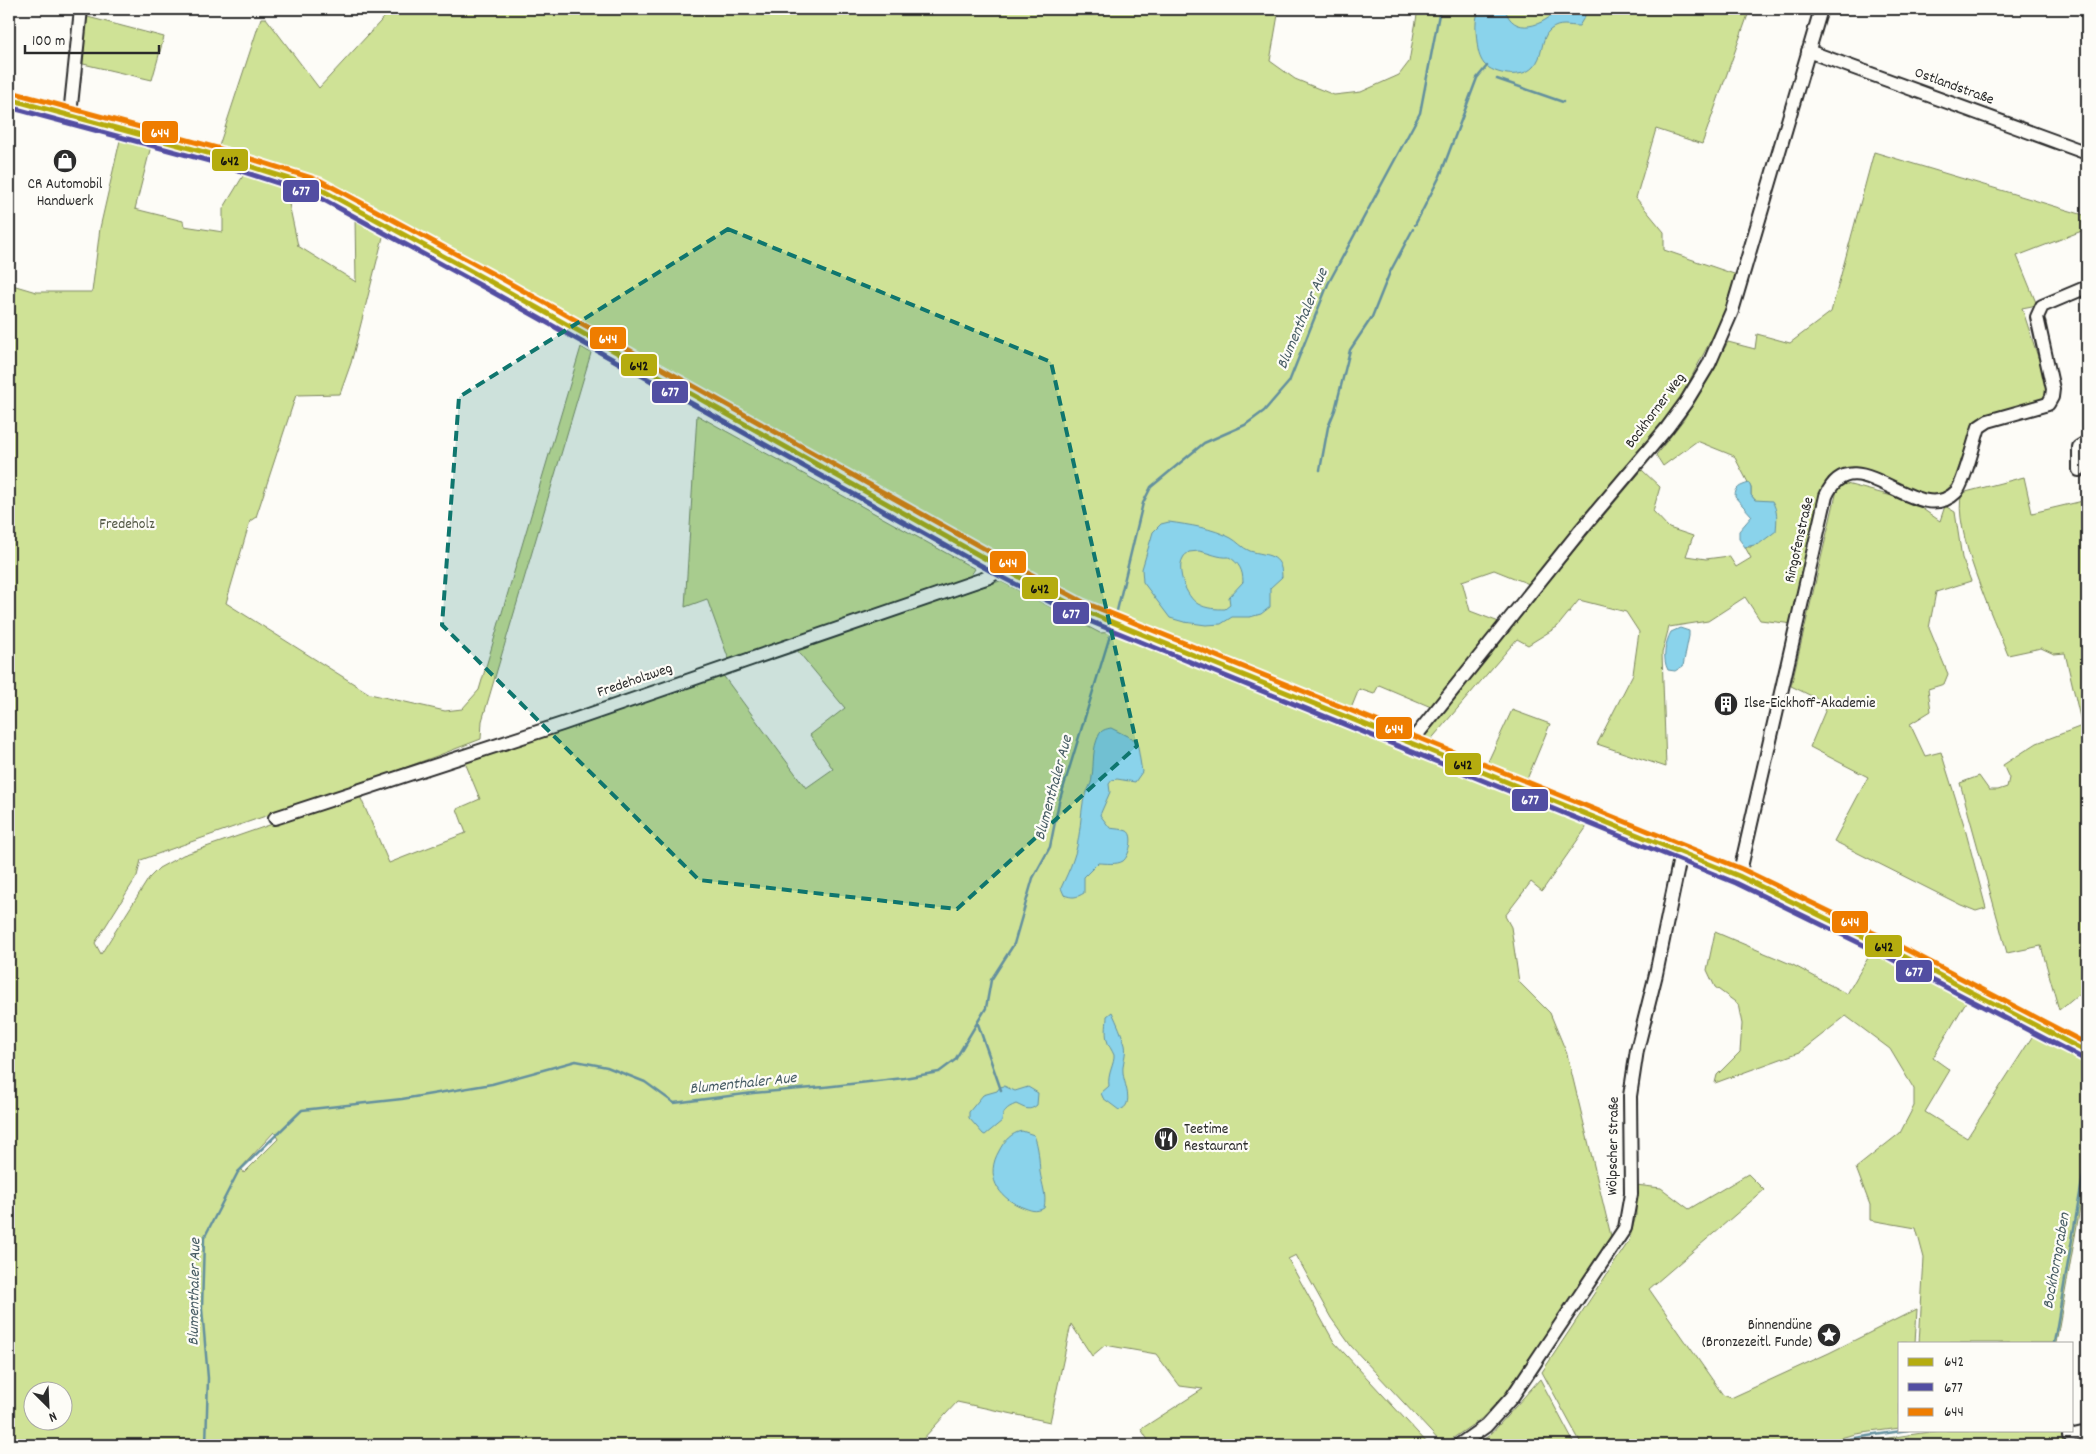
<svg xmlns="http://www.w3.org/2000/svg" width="2096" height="1454" viewBox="0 0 2096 1454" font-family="Dekko,sans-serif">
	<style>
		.green { fill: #cfe296; stroke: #7d8660; fill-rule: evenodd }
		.water { fill: #8ad3eb; stroke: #64909e; fill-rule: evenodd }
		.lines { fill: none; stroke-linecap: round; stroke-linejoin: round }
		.stream { stroke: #64909e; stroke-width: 2.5 }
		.minor-casing { stroke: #2b2b2b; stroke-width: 16 }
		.minor { stroke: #fdfcf7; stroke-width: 12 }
		.bus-1-casing { stroke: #fdfcf7; stroke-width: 9 }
		.bus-2-casing { stroke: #fdfcf7; stroke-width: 9 }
		.bus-3-casing { stroke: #fdfcf7; stroke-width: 9 }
		.bus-1 { stroke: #b5ac0f; stroke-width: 5 }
		.bus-2 { stroke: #524ea2; stroke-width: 5 }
		.bus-3 { stroke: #ef7d00; stroke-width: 5 }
		.marked { fill: #0f766e; fill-opacity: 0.2; stroke: #0f766e; stroke-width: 4; stroke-dasharray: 10 6; stroke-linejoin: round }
		.labels { text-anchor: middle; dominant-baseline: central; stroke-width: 4.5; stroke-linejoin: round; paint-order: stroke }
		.street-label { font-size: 15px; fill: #2b2b2b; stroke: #fdfcf7 }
		.poi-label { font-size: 15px; fill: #2b2b2b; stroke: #fdfcf7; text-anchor: start }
		.park-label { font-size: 15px; fill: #545946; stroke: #fdfcf7 }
		.water-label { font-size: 16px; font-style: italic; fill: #485d65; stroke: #fdfcf7 }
		.line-badge { stroke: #fdfcf7; stroke-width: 2 }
		.badge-label { font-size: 14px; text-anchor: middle; font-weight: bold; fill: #fff }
		.pale-badge-label { font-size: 14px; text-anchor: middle; font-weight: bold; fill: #111 }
	</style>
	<rect width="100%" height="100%" fill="#fdfcf7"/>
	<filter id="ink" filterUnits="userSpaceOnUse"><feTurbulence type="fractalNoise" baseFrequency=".02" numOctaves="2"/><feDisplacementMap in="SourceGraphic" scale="10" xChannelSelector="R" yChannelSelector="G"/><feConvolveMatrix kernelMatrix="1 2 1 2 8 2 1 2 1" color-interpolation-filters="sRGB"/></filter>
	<g filter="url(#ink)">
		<path class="green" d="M392,9H1279L1270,61L1295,79L1334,95L1361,92L1399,75L1409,62L1418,9H1750L1702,144L1656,129L1636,198L1664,232V250L1737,275L1727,309L1680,399L1641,450L1529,584L1494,570L1462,581L1470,611L1499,622L1431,707L1379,685L1374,694L1359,689L1350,711L1245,670L1082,600L842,471L607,341L377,209L307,176L218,149L261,18H266L319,88Z
			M84,16L164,37L152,80L79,63Z
			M121,136L151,146L135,209L183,221L184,226L223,232V209L246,171L285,185L298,246L356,282L355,218L384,233L351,363L340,394L296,395L256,517L250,521L226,603L370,694L445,711L462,709L479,690L581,347L591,353L482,721L481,739C370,783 254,818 141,860L137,876L95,943L101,954L149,878L159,868L183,855L359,794L389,863L466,833L457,809L480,799L464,760L722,674L806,788L833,769L810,735L845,708L796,649L1000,581L1100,633L1116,632L1310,709L1586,823V828L1542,891L1531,882L1505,916L1511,927L1519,982L1550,1013L1567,1054L1611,1236L1513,1386L1481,1419L1443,1445L1351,1346L1331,1318L1296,1255L1288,1259L1334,1342L1429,1445H1151L1141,1429L1203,1389L1180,1386L1156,1354L1105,1345L1092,1356L1071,1324L1050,1422L957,1402L922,1440L953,1445H9V284L36,292H92L100,228ZM274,1132L278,1139L244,1173L241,1168ZM32,1392H62V1422H32Z
			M1874,152L2087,216V229L2017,256L2037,305L2022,308L2049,391L2042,402L1974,425L1953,483C1945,494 1937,497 1924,497L1851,468L1837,472L1828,478L1822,495L1793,624L1760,620L1745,597L1708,621L1669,627L1662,653L1666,767L1597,744L1633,674L1639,632L1626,612L1579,600L1557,627L1528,645L1517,639L1428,743L1423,742L1422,736L1582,541L1642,470L1660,487L1653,511L1669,528L1693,536L1686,556L1706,559L1729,556L1736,567L1751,558L1745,547H1751L1755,500L1751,495V488L1734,456L1697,441L1663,466L1656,455L1684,419L1728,342L1755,349L1757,334L1790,343L1831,312Z
			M697,415L975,569L968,579L729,660L707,599L685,607Z
			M2024,477L2032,513L2087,500V997L2077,995L2059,1010L2041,946L2007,953L1960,783L1979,776L1989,790H1998L2007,787L2009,778L2003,765L2037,743L2082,726L2065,653L2054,654L2041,648L2008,655C1994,619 1951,528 1962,493Z
			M1839,482L1911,501L1940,521L1945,506L1955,512L1962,558L1971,581L1936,592L1929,628L1948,674L1944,684L1928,689L1931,711L1910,724L1925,756L1941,752L1964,825L1986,908L1976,911L1961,905L1834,841L1868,777L1810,747L1828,704L1791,686Z
			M1512,710L1550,724L1525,784L1485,768Z
			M1715,932L1793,965L1847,994L1872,951L1967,1000L1933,1058L1950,1070L1925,1112L1967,1138L2034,1034L2087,1061V1169L2056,1343H1919L1924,1258L1916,1228L1870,1220V1205L1856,1168L1900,1133L1914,1106V1089L1890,1049L1846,1016L1800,1052L1715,1083L1717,1075L1740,1052L1742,1024L1738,1004L1715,987L1707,970Z
			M1748,1174L1764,1190L1649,1289L1723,1395L1731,1398L1829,1353L1917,1309L1915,1343H1900V1428L1856,1434L1812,1445H1582L1542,1372L1629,1241L1636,1215V1185L1661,1188L1689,1209Z
			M1540,1379L1575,1445H1475L1490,1435Z
			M1942,1430H2060L2061,1433H2067L2068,1445H1841Z"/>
		<path class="water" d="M1480,9H1505C1513,37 1544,26 1558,9H1585V16L1579,26C1568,26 1560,22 1550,30C1540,38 1544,57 1533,67C1522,79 1495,75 1484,64C1479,57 1478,51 1477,42C1476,31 1474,19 1480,9Z
			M1749,483L1751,488V495L1755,500L1772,501C1778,511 1777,520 1776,531L1759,544L1745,547L1739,539V531L1752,516L1735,497C1735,487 1740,486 1749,483Z
			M1169,522C1189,525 1213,528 1231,538C1237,541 1242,548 1250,551C1267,556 1282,553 1282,577L1270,588V607L1261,614L1250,617H1232L1221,624L1206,625L1184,622L1170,618L1143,582L1142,569L1153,532L1161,524ZM1199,551C1210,553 1219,558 1229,557C1239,563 1243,570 1243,582L1229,597L1230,605L1225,609C1216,609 1207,609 1198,604C1186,597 1176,570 1183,558C1184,555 1187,554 1189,552Z
			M1680,628L1689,631V636L1683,666L1675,671L1668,670C1662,659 1665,643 1671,632Z
			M1111,728L1137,741L1142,772L1135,782L1117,779L1112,780L1109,784L1110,792L1100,815L1110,828C1115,829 1122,829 1127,831C1135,835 1129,857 1123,861C1117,865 1105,863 1098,863L1084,877V893C1076,898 1072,898 1064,895L1061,888C1065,879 1070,869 1073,860C1080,841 1080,822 1083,803C1084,794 1092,786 1092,777C1094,763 1092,749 1099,735C1101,730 1106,729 1111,728Z
			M1112,1012C1117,1023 1122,1034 1125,1045C1127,1053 1122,1064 1123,1072C1123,1082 1136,1106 1119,1110L1103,1098L1101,1093L1109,1086C1107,1074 1115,1063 1114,1055C1112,1050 1108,1045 1107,1040C1105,1032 1107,1023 1107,1016Z
			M1004,1086L1015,1091L1028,1087L1038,1093L1037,1105C1029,1112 1025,1108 1016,1104C1006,1108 1003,1111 1002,1121L985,1135L983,1134L969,1118V1112L983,1095L997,1091L1000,1087Z
			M1022,1131L1034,1135C1039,1148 1039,1159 1040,1172C1042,1185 1047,1195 1044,1208C1036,1213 1030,1210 1022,1207C997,1197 985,1175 999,1151C1004,1141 1011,1133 1022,1131Z"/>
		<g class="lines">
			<path class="stream" d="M1497,79L1563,102
				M1415,225L1440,176L1477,78L1487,66
				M1320,470L1328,427L1335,410L1350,350L1372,317L1390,272L1413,229
				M1116,615L1143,503L1151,487L1204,443L1245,425L1264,411L1289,382L1328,284L1420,113L1440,9
				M978,1024L1001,1090
				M2054,1343L2087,1153
				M206,1445L208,1378L202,1309L204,1238L238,1172L302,1110L402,1099L492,1084L576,1061L607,1067L645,1082L674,1103L753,1093L824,1087L904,1078L939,1072L955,1060L986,1008L991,980L1014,944L1033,878L1050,847L1059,802L1112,629
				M1820,1445L1855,1438L1908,1430"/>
			<g class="minor-casing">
				<path id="minor" d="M1808,51L2087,153
					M9,99L215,155L318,188L491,282L1002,568L1080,609L1739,876L1883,946L2087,1052
					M70,115L81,9
					M2079,470V447L2087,442
					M1411,742L1580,531L1667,428L1686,402L1709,364L1732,311L1821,9
					M275,818L562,724L989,577L1002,568
					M1739,876L1826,496C1854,433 1917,531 1956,492C1963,486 1975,439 1979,427L1988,421L2048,404L2052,397L2053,389L2037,317L2042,306L2087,287
					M2069,1436L2087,1432
					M1459,1445L1486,1426L1512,1397L1625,1228L1631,1194L1630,1096L1637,1050L1656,974L1681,853"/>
			</g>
			<use href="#minor" class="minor"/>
			<g class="bus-1-casing">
				<path id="bus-1" d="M9,99L215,155L318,188L491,282L1002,568L1080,609L1739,876L1883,946L2087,1052"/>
			</g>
			<g class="bus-2-casing">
				<path id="bus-2" d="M9,107L213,162L315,195L487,289L998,575L1077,616L1736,883L1880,953L2084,1059"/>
			</g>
			<g class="bus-3-casing">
				<path id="bus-3" d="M11,92L217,148L321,181L495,275L1006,561L1083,602L1742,869L1886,939L2087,1044"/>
			</g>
			<use href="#bus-1" class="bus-1"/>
			<use href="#bus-2" class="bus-2"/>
			<use href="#bus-3" class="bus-3"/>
		</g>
	</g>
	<path class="marked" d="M728,229L1051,362L1137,746L957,909L699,880L442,625L459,397Z"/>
	<defs>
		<g id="shop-disc" transform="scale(1.25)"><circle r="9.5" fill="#2b2b2b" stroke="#fdfcf7"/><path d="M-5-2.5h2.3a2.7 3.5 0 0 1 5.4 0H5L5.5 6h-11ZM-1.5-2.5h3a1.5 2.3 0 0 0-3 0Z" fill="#fff"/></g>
		<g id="building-disc" transform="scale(1.25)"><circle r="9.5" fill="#2b2b2b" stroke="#fdfcf7"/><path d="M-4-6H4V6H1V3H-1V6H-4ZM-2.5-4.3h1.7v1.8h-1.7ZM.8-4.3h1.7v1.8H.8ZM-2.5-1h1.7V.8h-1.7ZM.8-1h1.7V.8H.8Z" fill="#fff"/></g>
		<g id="restaurant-disc" transform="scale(1.25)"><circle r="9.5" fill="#2b2b2b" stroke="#fdfcf7"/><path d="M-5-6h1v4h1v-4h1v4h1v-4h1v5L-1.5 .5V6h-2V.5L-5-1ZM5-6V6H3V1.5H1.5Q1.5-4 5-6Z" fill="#fff"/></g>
		<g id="sight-disc" transform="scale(1.25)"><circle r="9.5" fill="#2b2b2b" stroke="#fdfcf7"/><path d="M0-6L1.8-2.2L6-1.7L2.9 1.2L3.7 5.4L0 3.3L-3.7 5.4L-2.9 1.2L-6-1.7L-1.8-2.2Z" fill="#fff"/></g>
	</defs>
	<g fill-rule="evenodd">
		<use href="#shop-disc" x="65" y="161"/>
		<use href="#building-disc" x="1726" y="704"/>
		<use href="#restaurant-disc" x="1166" y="1139"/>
		<use href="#sight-disc" x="1829" y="1335"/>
	</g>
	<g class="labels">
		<g class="street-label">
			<text transform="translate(1954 87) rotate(20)">Ostlandstraße</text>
			<text transform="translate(1656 411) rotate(-53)">Bockhorner Weg</text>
			<text transform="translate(1800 540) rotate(-77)">Ringofenstraße</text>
			<text transform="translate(635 681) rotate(-19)">Fredeholzweg</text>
			<text transform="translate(1614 1146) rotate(-89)">Wölpscher Straße</text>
		</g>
		<g class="poi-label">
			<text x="65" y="185" text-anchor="middle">CR Automobil<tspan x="65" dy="17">Handwerk</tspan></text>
			<text x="1744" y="704">Ilse-Eickhoff-Akademie</text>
			<text x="1184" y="1130">Teetime<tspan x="1184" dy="17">Restaurant</tspan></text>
			<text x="1812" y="1326" text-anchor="end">Binnendüne<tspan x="1812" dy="17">(Bronzezeitl. Funde)</tspan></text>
		</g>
		<g class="park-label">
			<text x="127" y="525">Fredeholz</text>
		</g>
		<g class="water-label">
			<text transform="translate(1303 319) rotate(-67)">Blumenthaler Aue</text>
			<text transform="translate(1054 788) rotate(-75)">Blumenthaler Aue</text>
			<text transform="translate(743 1084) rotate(-6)">Blumenthaler Aue</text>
			<text transform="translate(2057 1261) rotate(-80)">Bockhorngraben</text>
			<text transform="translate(195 1292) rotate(-89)">Blumenthaler Aue</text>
		</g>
	</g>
	<g class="line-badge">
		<rect x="141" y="120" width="38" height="24" rx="5" fill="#ef7d00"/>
		<rect x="211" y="148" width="38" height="24" rx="5" fill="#b5ac0f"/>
		<rect x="282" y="179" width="38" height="24" rx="5" fill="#524ea2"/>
		<rect x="589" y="326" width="38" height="24" rx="5" fill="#ef7d00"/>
		<rect x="620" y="353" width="38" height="24" rx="5" fill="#b5ac0f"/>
		<rect x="651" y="380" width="38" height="24" rx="5" fill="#524ea2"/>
		<rect x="989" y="550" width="38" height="24" rx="5" fill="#ef7d00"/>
		<rect x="1021" y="576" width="38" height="24" rx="5" fill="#b5ac0f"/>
		<rect x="1052" y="601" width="38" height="24" rx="5" fill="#524ea2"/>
		<rect x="1375" y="716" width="38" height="24" rx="5" fill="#ef7d00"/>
		<rect x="1444" y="752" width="38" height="24" rx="5" fill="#b5ac0f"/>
		<rect x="1511" y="788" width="38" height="24" rx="5" fill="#524ea2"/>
		<rect x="1831" y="910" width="38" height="24" rx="5" fill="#ef7d00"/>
		<rect x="1864" y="934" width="39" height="24" rx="5" fill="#b5ac0f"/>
		<rect x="1895" y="959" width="38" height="24" rx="5" fill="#524ea2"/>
	</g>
	<g class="badge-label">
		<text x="160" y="137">644</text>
		<text x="301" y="195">677</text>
		<text x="608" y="343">644</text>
		<text x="670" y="396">677</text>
		<text x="1008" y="567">644</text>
		<text x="1071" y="618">677</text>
		<text x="1394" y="733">644</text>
		<text x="1530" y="804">677</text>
		<text x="1850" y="926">644</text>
		<text x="1914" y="976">677</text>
	</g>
	<g class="pale-badge-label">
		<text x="230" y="165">642</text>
		<text x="639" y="370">642</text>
		<text x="1040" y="593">642</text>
		<text x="1463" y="769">642</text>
		<text x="1884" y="951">642</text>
	</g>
	<rect width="2096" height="1454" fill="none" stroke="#fdfcf7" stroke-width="30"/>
	<rect x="15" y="15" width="2066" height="1424" fill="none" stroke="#2b2b2b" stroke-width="2" filter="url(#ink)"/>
	<rect x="1898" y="1342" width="175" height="90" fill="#fdfcf7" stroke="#a9a8a5"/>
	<rect x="1908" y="1358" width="25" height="8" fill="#b5ac0f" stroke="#a9a8a5"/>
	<text x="1944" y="1366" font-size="15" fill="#2b2b2b">642</text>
	<rect x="1908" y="1383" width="25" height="8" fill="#524ea2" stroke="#a9a8a5"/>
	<text x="1944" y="1392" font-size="15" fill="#2b2b2b">677</text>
	<rect x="1908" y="1408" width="25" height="8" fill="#ef7d00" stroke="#a9a8a5"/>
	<text x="1944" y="1416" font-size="15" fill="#2b2b2b">644</text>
	<g transform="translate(48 1406) rotate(156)"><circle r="24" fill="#fdfcf7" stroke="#a9a8a5"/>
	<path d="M0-4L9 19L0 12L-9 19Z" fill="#2b2b2b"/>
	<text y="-8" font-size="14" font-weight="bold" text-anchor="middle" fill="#2b2b2b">N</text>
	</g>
	<path d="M25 45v8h134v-8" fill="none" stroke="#2b2b2b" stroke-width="2.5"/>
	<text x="32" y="45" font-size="15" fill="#2b2b2b" stroke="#fdfcf7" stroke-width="4" paint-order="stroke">100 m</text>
</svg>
